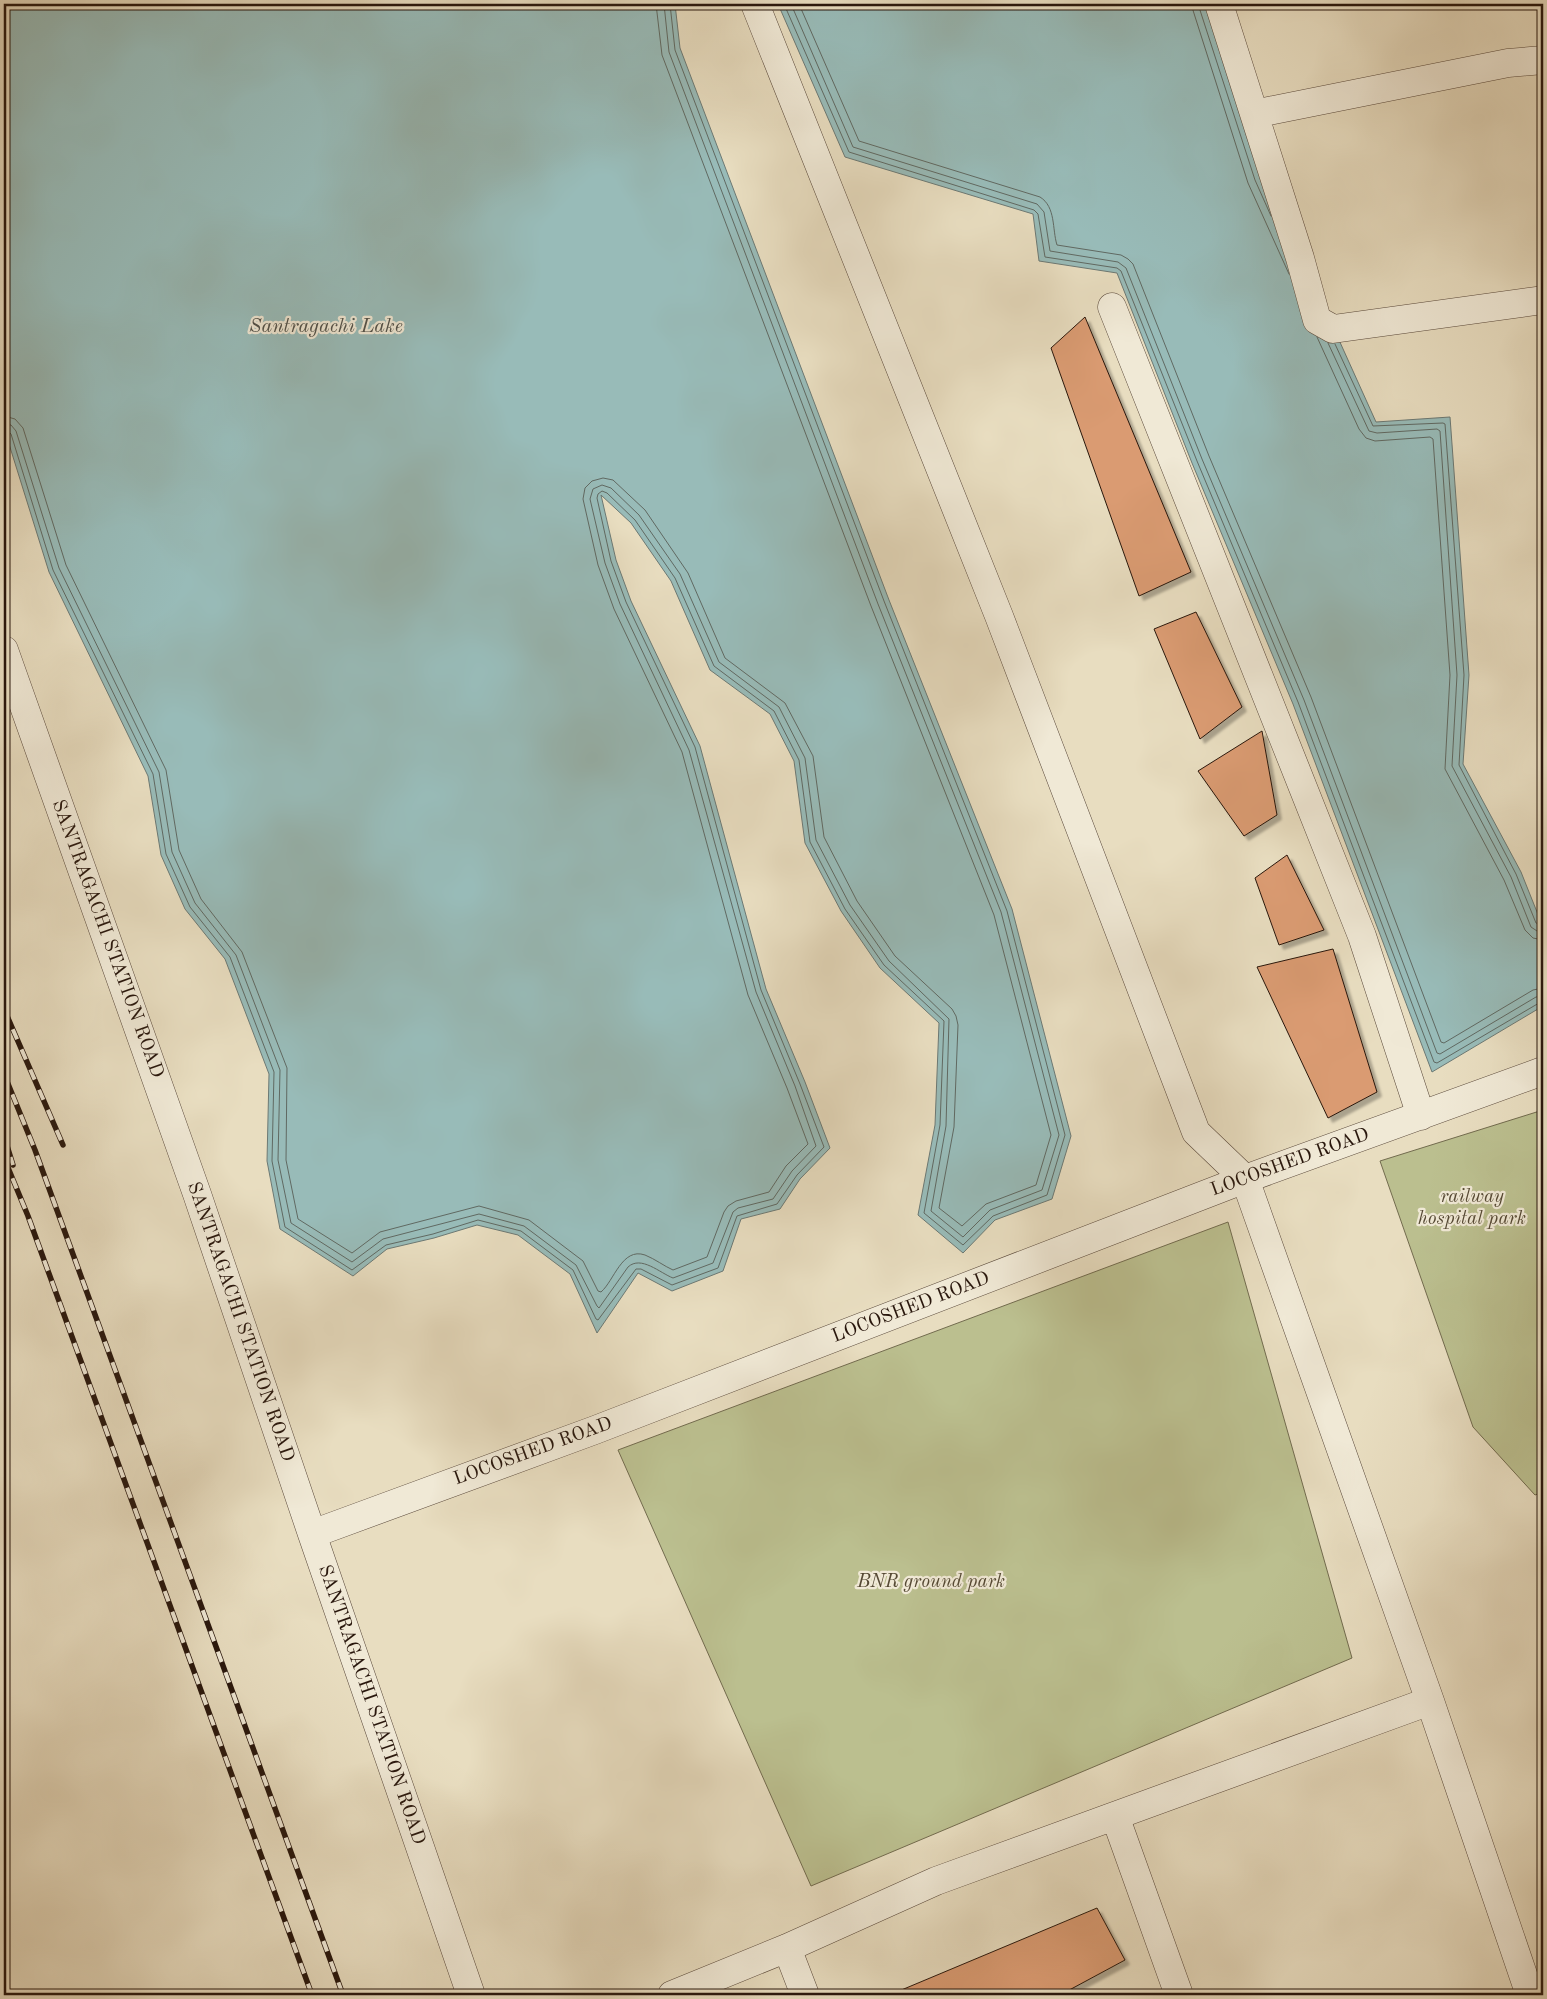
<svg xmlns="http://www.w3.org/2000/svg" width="1547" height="1999" viewBox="0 0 1547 1999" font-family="'Old Standard TT',serif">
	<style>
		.green { fill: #bbbf8f; stroke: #726b4e }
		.water { fill: #98bbb8; stroke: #6c7974 }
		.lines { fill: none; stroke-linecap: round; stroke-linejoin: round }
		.shore { stroke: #606962; stroke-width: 1 }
		.building { fill: #da9b72; stroke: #29170d; filter: url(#shadow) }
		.street-casing { stroke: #59483a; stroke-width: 29 }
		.street { stroke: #f0e9d6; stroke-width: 28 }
		.rail-casing { stroke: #29170d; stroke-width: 5.5 }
		.rail { stroke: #f0e9d6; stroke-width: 4; stroke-dasharray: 11; stroke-linecap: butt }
		.labels { text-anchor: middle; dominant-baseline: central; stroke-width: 4.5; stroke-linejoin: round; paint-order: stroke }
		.street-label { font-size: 19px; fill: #29170d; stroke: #f0e9d6 }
		.park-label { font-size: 19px; font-style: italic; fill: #554934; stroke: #f0e9d6 }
		.water-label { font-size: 20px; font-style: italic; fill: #505049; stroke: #f0e9d6 }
	</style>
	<defs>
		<filter id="shadow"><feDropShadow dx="4.5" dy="4.5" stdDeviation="1" flood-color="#0004"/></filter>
	</defs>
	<rect width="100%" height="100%" fill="#e8ddc0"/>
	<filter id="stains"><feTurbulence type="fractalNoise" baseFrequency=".004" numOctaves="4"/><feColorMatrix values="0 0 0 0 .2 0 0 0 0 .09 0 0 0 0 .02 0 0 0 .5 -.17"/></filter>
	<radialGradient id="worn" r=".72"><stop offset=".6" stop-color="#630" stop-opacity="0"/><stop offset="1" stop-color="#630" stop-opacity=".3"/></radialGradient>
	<path class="green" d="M1543,1110V1492L1535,1495L1473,1427L1380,1161Z
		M1228,1222L1352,1658L811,1886L618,1450Z"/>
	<path class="water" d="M4,4H675L680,48L889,600L1012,909L1071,1136L1052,1199L995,1220L963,1253L918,1215L935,1125L939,1023L880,968L841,911L805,843L794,761L770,714L710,670L671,581L631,523L601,495L616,560L631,601L700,746L766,989L805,1082L830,1148L800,1179L780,1209L741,1219L723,1271L672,1291L638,1273L597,1333L570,1274L518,1235L477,1225L434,1238L387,1249L353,1276L280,1229L267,1161L269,1074L225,959L185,909L161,855L148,776L49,572L4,428Z
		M778,4H1209L1265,176L1376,422L1450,417L1469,675L1463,764L1521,872L1543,927V1006L1432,1072L1293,704L1192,463L1117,273L1039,261L1033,214L845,157Z"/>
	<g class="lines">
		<path class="shore" d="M784,4L849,152L1034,210L1038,214L1045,257L1117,268L1121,271L1197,461L1298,702L1434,1062L1437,1063L1539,1003L1543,1002
			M791,4L853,147L1037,204L1044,212L1050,251L1118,262L1126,268L1202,459L1304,700L1437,1053L1440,1054L1536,997L1543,996
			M799,4L859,141L1040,197C1056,207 1052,229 1057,245L1121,255L1128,259L1133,264L1209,456L1311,697L1441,1042L1444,1043L1533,990L1543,988
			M1191,4L1248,183L1289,274
			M1198,4L1255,180L1271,216
			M1317,337L1359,429L1366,438L1375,441L1430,437L1433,439L1450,675L1445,769L1504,880L1525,930L1533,938L1543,940
			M1328,343L1369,431L1377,433L1437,429L1440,431L1457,675L1452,766L1511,877L1531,927L1537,931L1543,933
			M1335,344L1373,426L1443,423L1445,424L1464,675L1459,765L1516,874L1536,923L1543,926
			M4,416L15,419L23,428L66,565L166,770L179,850L201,899L242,952L287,1068L286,1160L298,1219L352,1253L380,1232L479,1206L529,1220L583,1261L598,1291L601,1292C614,1281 622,1247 645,1255C655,1259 664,1266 673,1270L707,1257L724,1212L728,1206L736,1201L769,1192L786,1166L808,1144L787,1088L748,995L682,752L614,609L598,565L583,499L585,488L592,481L603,478L613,480L645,510L688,573L725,658L785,703L813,756L824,837L857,901L895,956L952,1009L956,1016L958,1025L954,1127L939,1208L962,1226L986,1204L1036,1185L1051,1135L994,915L871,606L662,55L656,4
			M4,424L11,425L16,431L59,568L159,772L172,852L195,903L236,955L280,1070L278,1160L291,1223L352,1262L383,1239L479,1214L524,1226L576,1265L597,1306L599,1308L628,1267C641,1255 660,1273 673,1278L713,1263L733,1212L738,1208L773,1199L792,1171L816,1146L795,1086L756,992L689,750L620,604L605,563L590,499L593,489L602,485L611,488L639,515L680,574L719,662L779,707L805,758L816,840L850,905L889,961L949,1019L946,1126L931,1211L963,1237L990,1210L1042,1190L1059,1135L1001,912L878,604L669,52L664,4
			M4,430L8,431L11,434L53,570L153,774L166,854L190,907L230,957L274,1072L272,1161L285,1227L352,1270L386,1245L433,1234L478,1220L521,1231L573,1270L596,1319L598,1320L636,1269H641L672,1285L718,1268L737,1216L777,1204L797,1175L824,1147L800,1084L761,990L695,747L626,602L611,561L597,498L598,494L602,491L607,493L635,520L675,578L714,666L774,711L799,760L810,842L845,909L884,965L944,1021L940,1125L924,1213L963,1245L993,1216L1047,1195L1065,1135L1007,911L884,601L675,50L670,4"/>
	</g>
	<path class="building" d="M1085,317L1191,572L1139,596L1051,348Z
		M1196,612L1242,707L1200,739L1154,629Z
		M1262,731L1277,815L1244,836L1198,771Z
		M1287,855L1324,930L1279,945L1255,878Z
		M1333,949L1377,1092L1328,1118L1257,967Z
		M1097,1908L1125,1960L1060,1995H900L899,1991Z"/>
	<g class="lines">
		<g class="street-casing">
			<path id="street" d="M755,4L999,616L1196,1132L1245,1179L1430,1701L1530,1995
				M1219,4L1300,258L1317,320L1333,329L1543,300
				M1254,114L1508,63L1543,60
				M1112,307L1362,936L1421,1116
				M4,650L197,1194L312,1534L471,1995
				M312,1534L595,1430L1245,1179L1543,1071
				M1115,1816L1179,1995
				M787,1948L805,1995
				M672,1995L787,1948L936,1881L1430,1701"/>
		</g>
		<use href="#street" class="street"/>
		<g class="rail-casing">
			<path id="rail" d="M4,1009L63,1145
				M4,1074L35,1150L343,1995
				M4,1136L13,1165
				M4,1158L28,1216L312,1995"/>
		</g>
		<use href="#rail" class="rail"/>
	</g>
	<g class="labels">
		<g class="street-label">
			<text transform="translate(107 939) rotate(70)">SANTRAGACHI STATION ROAD</text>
			<text transform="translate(1290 1163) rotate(-20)">LOCOSHED ROAD</text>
			<text transform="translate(911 1308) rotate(-21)">LOCOSHED ROAD</text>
			<text transform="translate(240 1322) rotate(71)">SANTRAGACHI STATION ROAD</text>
			<text transform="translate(533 1452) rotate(-20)">LOCOSHED ROAD</text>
			<text transform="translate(371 1705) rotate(71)">SANTRAGACHI STATION ROAD</text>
		</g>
		<g class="park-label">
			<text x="1472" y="1197">railway<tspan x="1472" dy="22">hospital park</tspan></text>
			<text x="931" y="1582">BNR ground park</text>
		</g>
		<g class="water-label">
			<text x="326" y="327">Santragachi Lake</text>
		</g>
	</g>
	<rect width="1547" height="1999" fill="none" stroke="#e8ddc0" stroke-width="20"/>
	<rect x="5" y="5" width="1537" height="1989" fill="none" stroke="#29170d" stroke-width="2.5"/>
	<rect x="10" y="10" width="1527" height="1979" fill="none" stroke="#29170d"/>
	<rect width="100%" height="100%" filter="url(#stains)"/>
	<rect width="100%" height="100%" fill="url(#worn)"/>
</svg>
